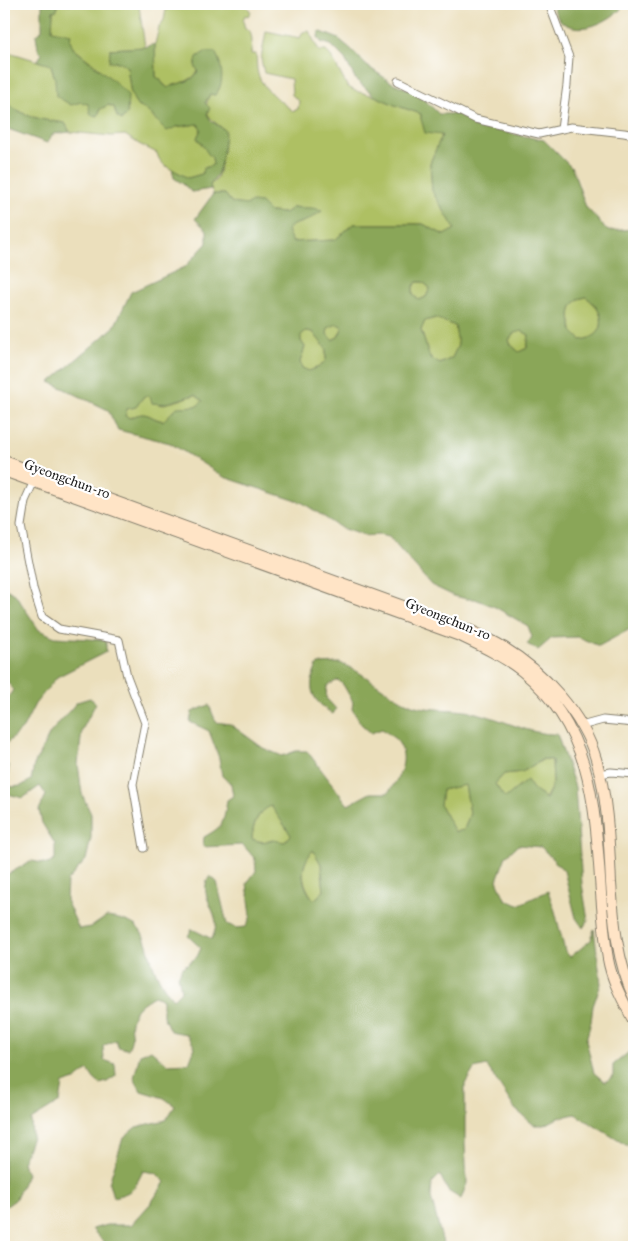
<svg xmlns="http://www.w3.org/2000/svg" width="638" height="1251" viewBox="0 0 638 1251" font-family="'IM FELL Great Primer',serif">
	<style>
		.green { fill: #aec063; stroke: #656e40 }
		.forest { fill: #8aa659; stroke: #53613a; fill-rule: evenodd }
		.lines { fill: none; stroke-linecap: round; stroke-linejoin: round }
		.street-casing { stroke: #847e6c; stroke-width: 9 }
		.secondary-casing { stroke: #847e6c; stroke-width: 12 }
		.street { stroke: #fff; stroke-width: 7 }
		.secondary { stroke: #ffe4c6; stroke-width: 10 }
		.labels { text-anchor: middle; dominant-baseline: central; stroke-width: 4.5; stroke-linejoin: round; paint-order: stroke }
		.street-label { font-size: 14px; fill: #1c1c1c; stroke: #fff }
	</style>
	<rect width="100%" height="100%" fill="#fff"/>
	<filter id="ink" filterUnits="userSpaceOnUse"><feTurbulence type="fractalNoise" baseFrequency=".02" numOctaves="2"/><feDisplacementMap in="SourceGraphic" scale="10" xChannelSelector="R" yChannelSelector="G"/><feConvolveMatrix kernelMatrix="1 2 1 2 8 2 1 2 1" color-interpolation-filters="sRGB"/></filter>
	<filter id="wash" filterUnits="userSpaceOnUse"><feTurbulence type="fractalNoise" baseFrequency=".0096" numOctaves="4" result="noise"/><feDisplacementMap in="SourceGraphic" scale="20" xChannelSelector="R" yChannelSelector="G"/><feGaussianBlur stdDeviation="1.12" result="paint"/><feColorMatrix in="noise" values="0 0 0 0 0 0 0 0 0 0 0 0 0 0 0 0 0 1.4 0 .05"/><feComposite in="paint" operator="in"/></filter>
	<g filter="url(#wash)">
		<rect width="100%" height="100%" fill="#ebdfbc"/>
		<path class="green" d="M58,4H135L139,6L145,47L110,49L120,62L127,67L131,94L147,109L155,120L176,127L198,124L201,129L197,138C203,144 206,153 213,158V165L202,174L188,178C176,170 160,168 157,153L139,144L125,135L111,136L70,132L65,123C43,120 19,117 4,99V62L12,53L51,65L55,79L81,102L88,104L98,116L100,109L108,105L114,107L117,117L122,120L99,68L73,48L70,40L52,30L53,11L57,10Z
			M167,4H245L251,12L248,16L245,15L243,21L245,28L250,31L252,39L251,54H256C257,60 256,68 258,74C263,90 280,101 293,111L298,109L299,101L292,95L291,79L264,73L261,59L266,31L300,38L303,32L309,31L319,51H326L331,56L347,86L355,91L375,96L395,105L421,114V119L442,135L430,163L432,190L455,229L444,235L423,224H353L335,240L291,242L286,230L293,225L308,220L300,208L293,207L285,213L270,212L232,203L225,194H213L210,185C212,183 214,182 216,180C221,172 224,140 225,130C210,119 201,113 210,94L215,95C224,85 221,72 219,59C213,63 203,66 198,71C195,75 194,77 190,79C183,84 175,83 168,88L156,77L155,44L159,27L164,20Z
			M417,282H423L430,288L426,297L419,300L413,295V287Z
			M586,297C606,311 609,337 581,340L572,331L570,315L572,306L578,299Z
			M436,318L455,326L458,345L452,358L439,364L430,358L421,330L425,321Z
			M337,324L343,326L338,337L331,340L327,334L328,328Z
			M306,331L313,332L326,349V360L319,367L309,371L302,368L300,362L305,347L301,341L300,335Z
			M522,331L529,335L527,348L519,352L511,345L509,340L514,333Z
			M195,395L204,401L197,406L171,413L164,421C148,418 148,409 130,418L125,416L127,409L136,407L144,396H150L160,405L180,400L187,397Z
			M544,759L552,760L553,784L545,799L533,789L515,790L505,799L495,784L504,774L522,772Z
			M465,784L470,813L464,830L455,832L440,805L442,790Z
			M271,805L291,835L285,842C273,840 263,844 252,839C253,824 257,813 271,805Z
			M313,849L321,864L324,891L314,900C301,883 299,867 313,849Z"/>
		<path class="forest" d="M42,4H58L57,10L53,11L52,30L71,34L70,40L73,48L114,81L128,95L127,114L122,120L117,117L114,107L109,105L100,109L98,116L91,115L88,104L81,102L71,105L56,96L55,79L51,65L37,61L42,54L38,49L36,35L42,30Z
			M552,4H626C613,19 585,35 565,24C557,20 555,11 552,4Z
			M319,31L339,39L351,49L367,66L391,82L419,94L439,114H458L474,126L544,140L572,168L586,207L608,231L634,229V627L599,646L578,637L552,638L538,650L527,644L532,637L528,626L495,607L475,599H467L454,596L431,585L389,537L378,535L364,536L341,528L303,503L224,477L170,443L118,430L108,410L50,382L114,327L131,292L185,267L207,243V230L195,219L213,194H225L232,203L246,205L252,202L261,203L270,212L285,213L293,207C303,209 313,206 322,211L308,220L293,225L287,230L292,242L335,240L353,224H423L444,235L455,229L432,191L430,163L442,135L425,133L421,119V114L395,105L375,96L356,80L345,59L331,45L321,42L318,37ZM417,282H423L430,288L426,297L419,300L413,295V287ZM586,297C606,311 609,337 581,340L572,331L570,315L572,306L578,299ZM435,318L455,326L458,345L452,358L440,364L430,358L421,330L425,321ZM337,324L343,327L338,337L332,340L327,334L328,328ZM306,331L313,332L326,349V360L319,367L309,371L302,368L300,362L305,347L301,341V335ZM522,331L529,335L527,348L519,352L511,345L509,340L514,333ZM195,395L203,401L197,406L177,407L163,421C148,418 148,409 130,418L125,416L127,409L136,407L144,396H150L152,403C168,406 180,398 195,395Z
			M155,44L156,77L160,79L163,84L168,88C178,81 191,85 198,71L195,66L197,57L205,52H215C223,65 225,84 215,95L210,94L205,103L210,108L207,114L211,121L225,130C224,147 222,173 210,185L211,189L192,192L183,184L174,178L172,169L188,178L202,174L204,168L213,165L212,158C206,153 203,144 197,138L201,129L198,124L176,127L167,131C157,122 150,110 137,106L131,94L127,67L120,62H109L110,49L145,47Z
			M4,99C19,117 43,120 65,123L70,132L53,134L47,143L8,129L4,127Z
			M4,588L15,594L39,630L55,637L106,640V652L57,677L35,704L23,728L4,746V699H7L13,690L6,679L4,680Z
			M340,663C366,673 386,694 412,705C428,711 458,708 476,713C503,719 529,735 557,734L575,787L582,884L588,920L583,928L576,918L564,871L541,847L518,845L506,856L497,880L505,899L518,905L548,891L555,911L565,951L570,957L591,940L594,929L601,984L593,1006L591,1022L586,1040L594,1073L605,1082L613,1077V1065L634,1048V1146L626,1145L575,1114L558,1118L545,1125H534L515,1109L487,1066L474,1069L465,1084V1144L467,1183L461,1199L448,1191L440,1175L432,1183L431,1197L444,1247H108L92,1229L107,1225H131L151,1203L165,1182L156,1173L143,1171C134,1189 133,1193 113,1197L109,1183L123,1138L136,1127L166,1120L175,1106L164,1098L141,1091L134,1078L140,1054L151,1050L167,1064L189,1063L195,1047L186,1034L170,1031L163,1016V999L154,996C144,1002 133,1008 131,1022C129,1033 135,1035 128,1049L118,1047L116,1040L103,1046L104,1060L115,1064L116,1076L107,1082L100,1084L94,1079L88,1070L75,1080L63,1084L60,1102L31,1120L32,1137L22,1163L27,1174L15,1200L4,1208V876L32,861L48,864L55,860V844L42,823L39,810L46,795L40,786L23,798L4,793V763L9,766L7,781L11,787L21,786L31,780L34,765L50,733L77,702L90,698L96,703L82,730L78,764L82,794L91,814V838L86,860L67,881L66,900L79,929L91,927L106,917C116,918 127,920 136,926C146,934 149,953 153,965C158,977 164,989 173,999L181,991L178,976L183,967L197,957L201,948L188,936L192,929L212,939C214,934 216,928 216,923C214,906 198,892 210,876L217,882L227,924L236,928L246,927L251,916L247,883L256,871L255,859L243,845L203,847L204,837C226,825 223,822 227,800L233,796L231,784L222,776L219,758L209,731L190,722L192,712L209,705L216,722L230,724L263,748L282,756L296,751H307L348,805L370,793H388C399,778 410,759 398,742C394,737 387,733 382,729L371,733L361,724L352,709L353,702L344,686L338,680L327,686L326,698L336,709L333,714C311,700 306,688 318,664ZM543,759L552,760L553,783L546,799L533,789L527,780L505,798L495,784L504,774L522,772ZM465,785L470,813L464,830L455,832L440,805L442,790ZM271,806L291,835L285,842L273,840L261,842L252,839C253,824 257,812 271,806ZM313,850L321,864L324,891L314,900C300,884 299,867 313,850Z"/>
	</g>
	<g filter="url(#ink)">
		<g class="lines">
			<g class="street-casing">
				<path id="street" d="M549,4L569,57L567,85L561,129
					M398,81L475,119L539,134L571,127L624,133L634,135
					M34,481L25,501L21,526L33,588L42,617L59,629L119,640L127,676L145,723L133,784L144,848
					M581,726L603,720L634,723
					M600,774L611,772L634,774"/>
			</g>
			<g class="secondary-casing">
				<path id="secondary" d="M4,461L469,630C480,635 492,640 503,647C543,671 583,714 596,759C608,799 609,842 611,883C614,923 617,961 634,998
					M4,471L460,636C481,646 503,656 522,671C613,744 591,858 608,959C612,982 624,1002 634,1022"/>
			</g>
			<use href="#street" class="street"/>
			<use href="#secondary" class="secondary"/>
		</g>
	</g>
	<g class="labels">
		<g class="street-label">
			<text transform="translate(67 479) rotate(20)">Gyeongchun-ro</text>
			<text transform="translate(448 619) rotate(22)">Gyeongchun-ro</text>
		</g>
	</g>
	<rect width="638" height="1251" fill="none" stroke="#fff" stroke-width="20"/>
</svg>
